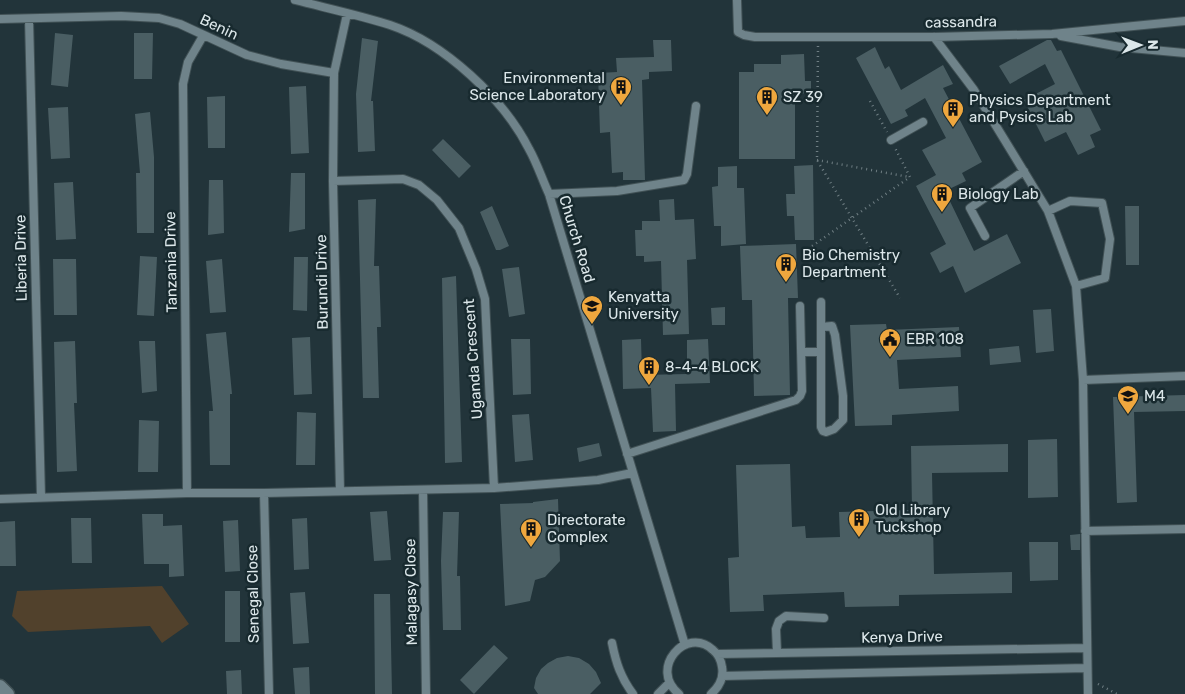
<svg xmlns="http://www.w3.org/2000/svg" width="1185" height="694" viewBox="0 0 1185 694" font-family="Rubik,sans-serif">
	<style>
		.green { fill: #51412c }
		.building { fill: #4a5e63 }
		.lines { fill: none; stroke-linecap: round; stroke-linejoin: round }
		.lane-casing { stroke: #415155; stroke-width: 10 }
		.secondary-casing { stroke: #415155; stroke-width: 15 }
		.path { stroke: #6f7e83; stroke-width: 2.5; stroke-dasharray: 1 4; stroke-linecap: butt }
		.lane { stroke: #6f838a; stroke-width: 8 }
		.secondary { stroke: #6f838a; stroke-width: 12 }
		.labels { text-anchor: middle; dominant-baseline: central; stroke-width: 5; stroke-linejoin: round; paint-order: stroke }
		.street-label { font-size: 15px; fill: #dce7ea; stroke: #182a2f }
		.poi-label { font-size: 15px; fill: #dce7ea; stroke: #182a2f; text-anchor: start }
	</style>
	<rect width="100%" height="100%" fill="#22343a"/>
	<path class="green" d="M162,586L189,624L162,643L150,626L28,632L12,616L17,591Z"/>
	<path class="building" d="M55,33L73,35L68,87L51,85Z
		M134,33H153L152,79H134Z
		M362,38L378,41L371,101H373L375,151L358,152L356,94Z
		M653,40H671L672,71L649,72V79L642,80L645,180H623V172L612,173L610,132L600,133L598,73L617,72L616,58L654,57Z
		M1047,40H1051L1057,51L1061,50L1101,130L1090,135L1095,147L1078,155L1066,132L1045,142L1024,100L1055,84L1045,64L1010,84L999,66Z
		M875,47L885,69L889,66L901,90L943,65L953,84L943,88L982,162L962,173L966,181L945,191L974,251L1007,234L1021,263L965,293L953,266L940,273L930,253L946,244L916,186L936,175L922,150L946,138L925,98L905,110L908,116L891,124L856,58Z
		M804,54L805,81H811V93L795,94V159H739V72H754V64H781V55Z
		M306,86L309,153L291,154L289,87Z
		M225,96V148H208L207,97Z
		M68,107L70,158L51,159L48,108Z
		M150,112L154,157V233H137L136,173H140L135,114Z
		M443,139L471,166L459,178L432,150Z
		M813,165L814,240H795L794,216H787L786,194H795L794,166Z
		M737,166V188H744L746,244L721,246V226H714L712,187L718,186V167Z
		M291,173H305V229L289,232Z
		M209,180H223L224,233L208,235Z
		M73,182L76,239L56,240L54,183Z
		M376,199L374,266H379L381,327H377L379,398H363L358,200Z
		M674,199L675,220L694,219L696,259L687,260L689,334L663,335L661,261L644,262V256H636L635,230H642V221H660L659,200Z
		M492,206L509,246L500,250H496L480,212Z
		M1125,206H1139V265H1126Z
		M796,244L798,298H788L790,395L754,396L752,300H742L740,246Z
		M140,256L157,257L154,316L137,315Z
		M294,257H308L307,311L293,310Z
		M53,259H76L77,315H54Z
		M222,259L226,312L210,313L206,261Z
		M519,267L525,314L509,317L502,269Z
		M456,276L462,462L445,463L442,278Z
		M725,307V325H712L711,308Z
		M1051,309L1054,351L1036,353L1033,310Z
		M886,324L887,330L959,327L961,357L897,360L899,389L958,386L959,411L892,415V425L855,426L850,325Z
		M226,332L232,394H230V465H210L209,411H213L206,334Z
		M310,337L312,394L294,395L292,338Z
		M511,339H530L531,394L513,395Z
		M641,339L642,375L687,374V340L708,339L710,383L675,384L676,431L653,432L651,388L623,389L622,340Z
		M75,341L77,403H74L77,471L57,472L54,342Z
		M139,341H155L157,391L142,393Z
		M1019,346L1021,362L990,365L989,349Z
		M1185,395V411L1134,412L1137,502L1117,503L1113,397Z
		M297,412L316,413L315,465H296Z
		M529,414L533,460L515,462L512,415Z
		M139,420L159,421L158,472H138Z
		M1057,439L1058,497L1028,498V440Z
		M599,443L602,456L579,462L577,448Z
		M1008,444V472L932,473L934,574L1012,572V593L899,595V606L845,607L844,592L763,595L764,611L730,612L728,558L739,557L736,465L790,464L792,527L805,526L806,538L840,537L839,512L912,510L911,446Z
		M558,499L560,561L545,577L535,580L530,601L505,606L500,504L533,503V502Z
		M387,511L391,560L374,561L370,512Z
		M443,512H459L457,576H460L461,630H443L441,561Z
		M142,514H163V526L182,525L184,576L169,577V564H144Z
		M71,518H91L92,563H72Z
		M307,518L309,569L294,570L292,519Z
		M238,520L240,571L225,572L223,521Z
		M15,521L16,566H0V522Z
		M1080,534V550H1071L1070,535Z
		M1029,542H1058V580L1030,581Z
		M225,591H240V642H225Z
		M305,592L309,643L293,644L290,593Z
		M374,594H390L392,694H375Z
		M494,645L508,658L474,694L460,680Z
		M568,656L579,658L589,664L596,672L601,683L590,694H538L534,688L536,678L541,669L548,663L557,658Z
		M309,667L310,694H295L293,668Z
		M241,670L242,694H227L226,671Z"/>
	<g class="lines">
		<g class="lane-casing">
			<path id="lane" d="M295,0C326,8 359,15 390,25C444,43 504,99 529,149C537,163 542,179 549,194L685,645
				M737,0L738,32L744,35L755,37H934L1052,34L1185,21
				M0,19L121,16L159,18L180,24L247,55L281,64L334,73
				M29,19L41,497
				M1061,36L1120,47L1185,53
				M934,37L974,90L1048,211L1076,286L1083,380L1088,694
				M891,140L923,122
				M333,181L403,179L419,185L437,200L459,228L476,269L485,299L494,488
				M549,194L617,191L684,180L687,174L696,106
				M1048,211L1070,201L1102,203L1110,239L1105,278L1076,286
				M985,236L970,208L1024,171
				M821,327L832,326L835,335L843,396V420L834,429L826,432L823,431L821,427C821,385 821,344 821,302
				M801,352H821
				M1083,380L1185,376
				M627,454L796,400L800,396L802,391L800,306
				M340,490L333,181L334,73L347,14
				M423,490L426,694
				M187,493L183,84L188,62L203,36
				M264,493L269,694
				M0,499L187,493H264L494,488L598,480L632,473
				M1085,531L1185,529
				M612,643C616,663 621,678 633,694
				M777,652L776,629L779,621L786,616L824,618
				M717,654L1087,648
				M722,676L1087,668
				M658,694L669,683
				M679,694C648,669 686,625 713,650C718,654 721,660 722,667C724,678 719,687 711,694"/>
		</g>
		<g class="secondary-casing">
			<path id="secondary" d="M0,686L8,694"/>
		</g>
		<path class="path" d="M818,46L817,160L900,298
			M870,101L887,132
			M817,160L909,177
			M808,249L910,177L895,148
			M1098,684L1117,694"/>
		<use href="#lane" class="lane"/>
		<use href="#secondary" class="secondary"/>
	</g>
	<defs>
		<g id="building-pin" transform="scale(1.125)"><path d="M0 17L-7.5 6A9.5 9.5 0 1 1 7.5 6Z" fill="#efa73e" stroke="#182a2f"/><path d="M-4-6H4V6H1V3H-1V6H-4ZM-2.5-4.3h1.7v1.8h-1.7ZM.8-4.3h1.7v1.8H.8ZM-2.5-1h1.7V.8h-1.7ZM.8-1h1.7V.8H.8Z" fill="#111"/></g>
		<g id="university-pin" transform="scale(1.125)"><path d="M0 17L-7.5 6A9.5 9.5 0 1 1 7.5 6Z" fill="#efa73e" stroke="#182a2f"/><path d="M0-5L7-2L0 1L-7-2ZM-4 1L0 2.5L4 1V4Q0 6-4 4Z" fill="#111"/></g>
		<g id="civic-pin" transform="scale(1.125)"><path d="M0 17L-7.5 6A9.5 9.5 0 1 1 7.5 6Z" fill="#efa73e" stroke="#182a2f"/><path d="M-.6-6.5H3V-4.5H.6V-3L4-1V1h2V6H-6V1h2V-1L-.6-3ZM-1.2 2.5V6h2.4V2.5Z" fill="#111"/></g>
	</defs>
	<g fill-rule="evenodd">
		<use href="#building-pin" x="621" y="87"/>
		<use href="#building-pin" x="767" y="97"/>
		<use href="#building-pin" x="953" y="109"/>
		<use href="#building-pin" x="942" y="194"/>
		<use href="#building-pin" x="786" y="264"/>
		<use href="#university-pin" x="592" y="306"/>
		<use href="#civic-pin" x="890" y="339"/>
		<use href="#building-pin" x="649" y="367"/>
		<use href="#university-pin" x="1128" y="396"/>
		<use href="#building-pin" x="859" y="519"/>
		<use href="#building-pin" x="531" y="529"/>
	</g>
	<g class="labels">
		<g class="street-label">
			<text transform="translate(961 22) rotate(-1)">cassandra</text>
			<text transform="translate(219 27) rotate(25)">Benin</text>
			<text transform="translate(577 239) rotate(73)">Church Road</text>
			<text transform="translate(21 258) rotate(-91)">Liberia Drive</text>
			<text transform="translate(171 262) rotate(-91)">Tanzania Drive</text>
			<text transform="translate(322 282) rotate(-91)">Burundi Drive</text>
			<text transform="translate(473 359) rotate(-94)">Uganda Crescent</text>
			<text transform="translate(411 592) rotate(-91)">Malagasy Close</text>
			<text transform="translate(253 594) rotate(-91)">Senegal Close</text>
			<text transform="translate(902 637) rotate(-1)">Kenya Drive</text>
		</g>
		<g class="poi-label">
			<text x="605" y="78" text-anchor="end">Environmental<tspan x="605" dy="17">Science Laboratory</tspan></text>
			<text x="783" y="97">SZ 39</text>
			<text x="969" y="100">Physics Department<tspan x="969" dy="17">and Pysics Lab</tspan></text>
			<text x="958" y="194">Biology Lab</text>
			<text x="802" y="255">Bio Chemistry<tspan x="802" dy="17">Department</tspan></text>
			<text x="608" y="297">Kenyatta<tspan x="608" dy="17">University</tspan></text>
			<text x="906" y="339">EBR 108</text>
			<text x="665" y="367">8-4-4 BLOCK</text>
			<text x="1144" y="396">M4</text>
			<text x="875" y="510">Old Library<tspan x="875" dy="17">Tuckshop</tspan></text>
			<text x="547" y="520">Directorate<tspan x="547" dy="17">Complex</tspan></text>
		</g>
	</g>
	<g transform="translate(1140 45) rotate(89)" stroke="#182a2f" stroke-width="4" paint-order="stroke">
	<path d="M0-4L9 19L0 12L-9 19Z" fill="#dce7ea"/>
	<text y="-8" font-size="14" font-weight="bold" text-anchor="middle" fill="#dce7ea">N</text>
	</g>
</svg>
